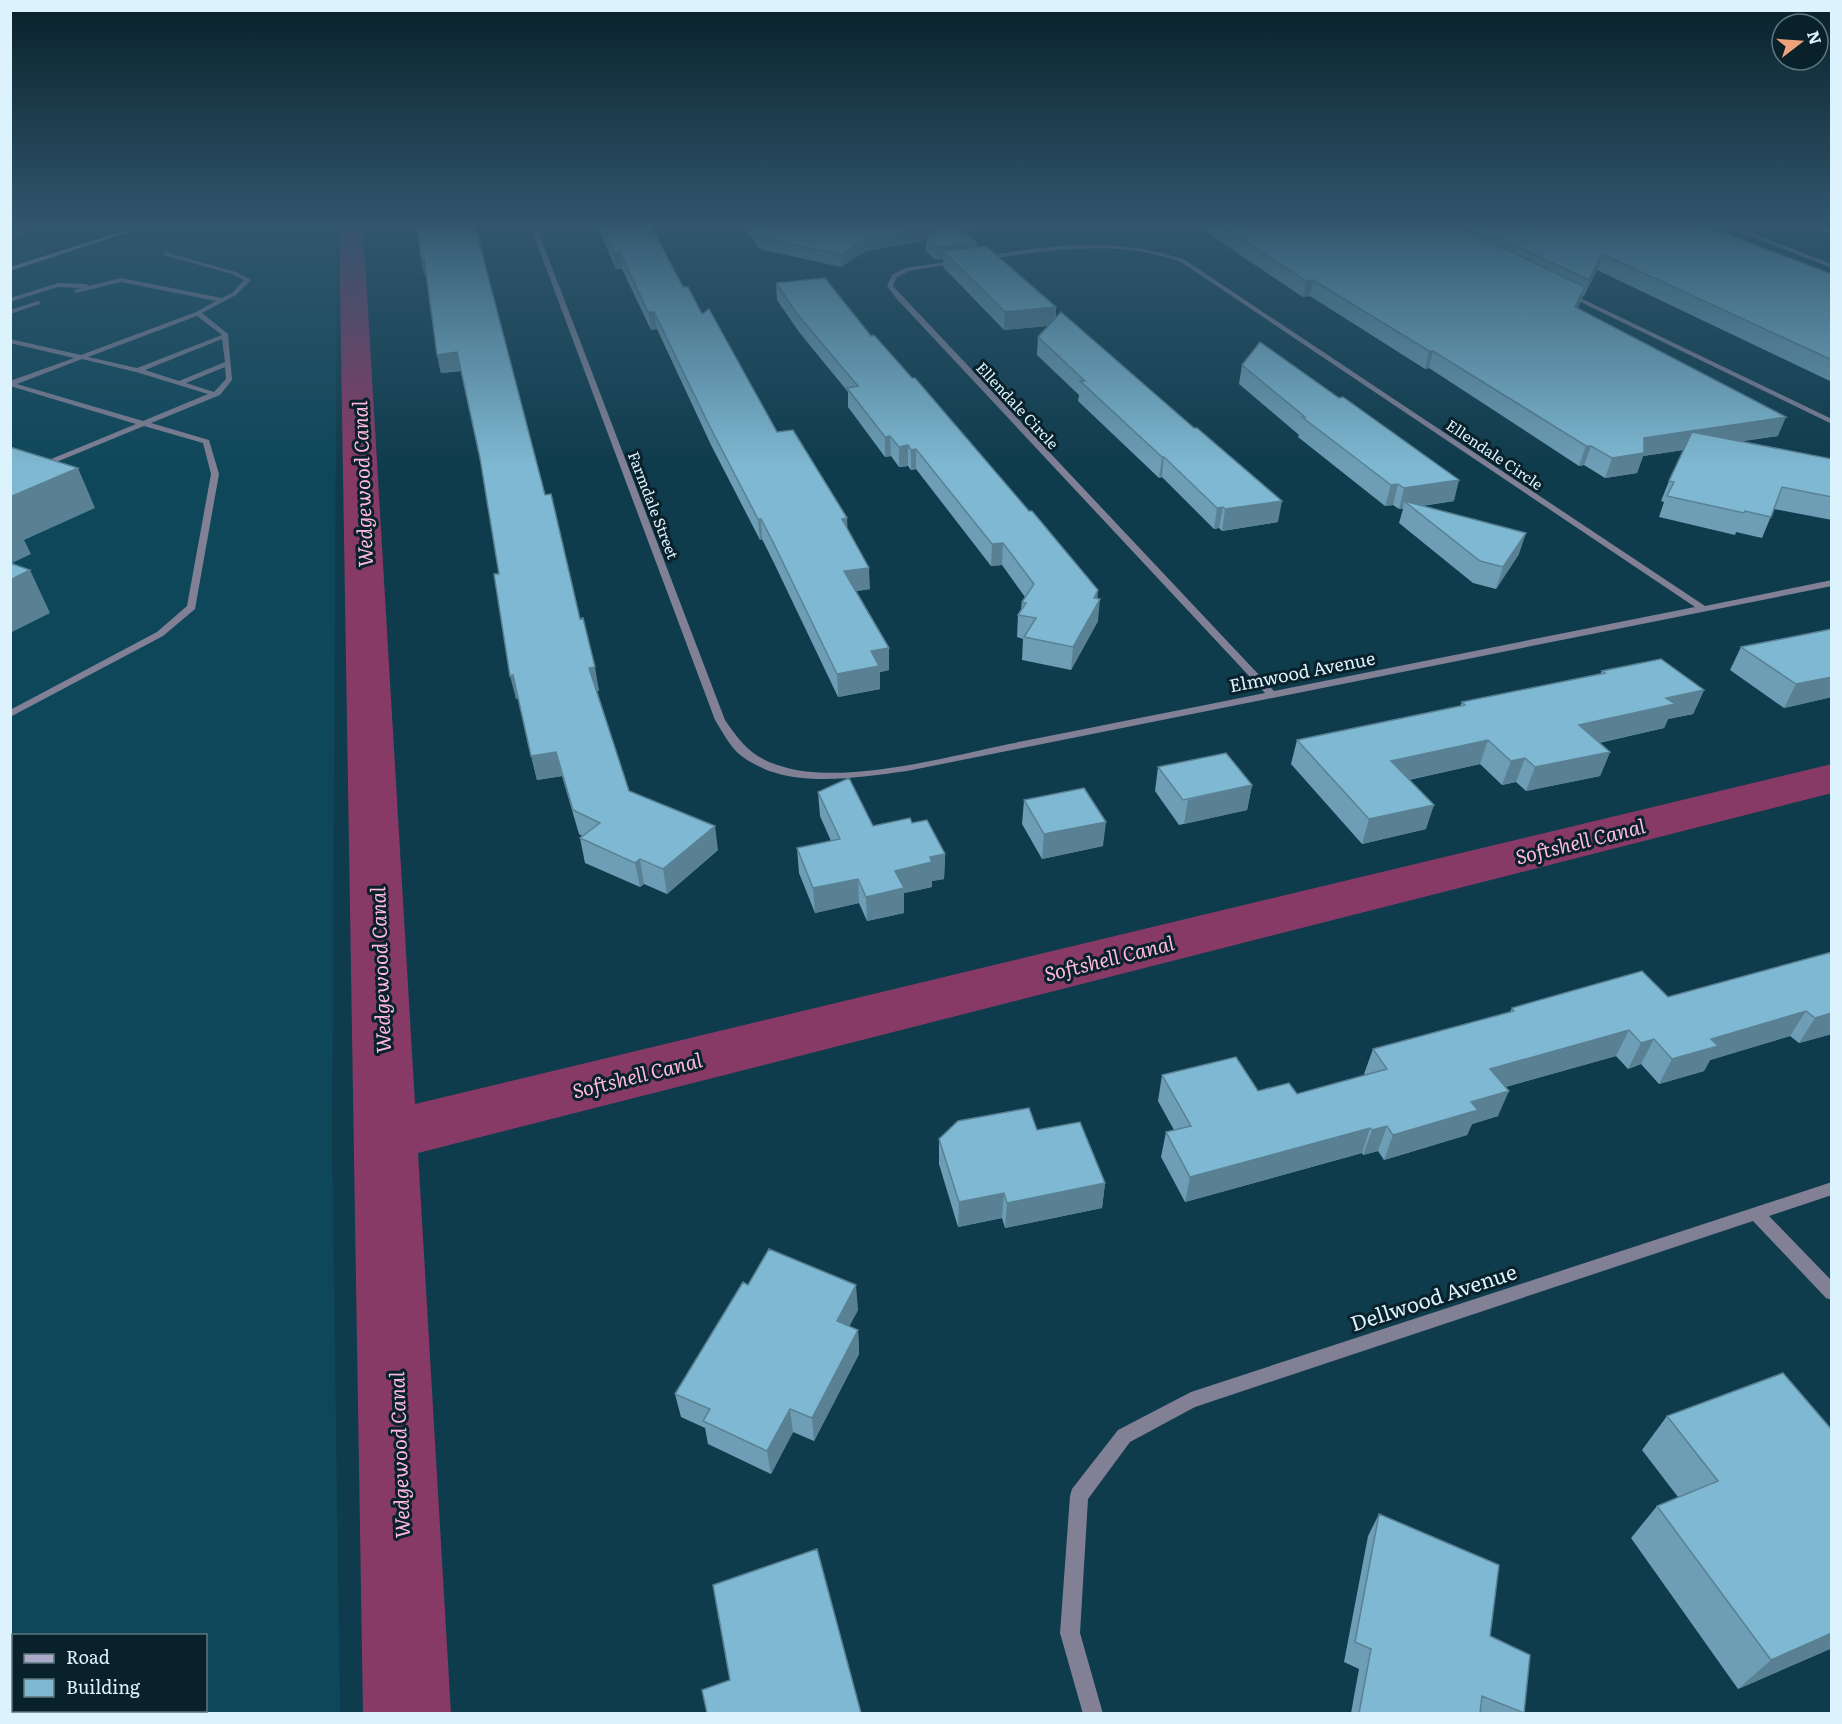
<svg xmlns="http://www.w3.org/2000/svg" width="1842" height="1724" viewBox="0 0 1842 1724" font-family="Literata,serif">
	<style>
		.built { fill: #0f475a; fill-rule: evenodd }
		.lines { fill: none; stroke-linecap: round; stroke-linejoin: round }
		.canal { fill: #883a66; fill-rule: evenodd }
		.lane { fill: #828095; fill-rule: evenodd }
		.street { fill: #828095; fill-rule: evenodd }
		.secondary { fill: #acaacb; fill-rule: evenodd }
		.wall { fill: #6d9eb5 }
		.shaded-wall { fill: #598193 }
		.building { fill: #7fb8d2; stroke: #598193; stroke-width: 1.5 }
		.labels { text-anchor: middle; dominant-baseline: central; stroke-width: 6; stroke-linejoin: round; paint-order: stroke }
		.far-street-label { font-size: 15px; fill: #dcf3fd; stroke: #09212b }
		.street-label { font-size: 18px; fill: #dcf3fd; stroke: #09212b }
		.water-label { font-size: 20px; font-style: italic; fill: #ffbadc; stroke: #09212b }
		.near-street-label { font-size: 21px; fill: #dcf3fd; stroke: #09212b }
	</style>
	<rect width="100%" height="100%" fill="#0f3c4d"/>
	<path class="built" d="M11,226H337L332,1144L340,1713L11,1714ZM14,1636H206V1710H14Z
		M349,226H358L373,636L357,639Z"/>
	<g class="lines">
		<path class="canal" d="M339,226H363L415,1104L1832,764V793L418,1153L451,1714H363Z"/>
		<path class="lane" d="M40,226H49L10,238V234Z
			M165,252L236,272L251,280L236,295L202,313L228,334L232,380L220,395L151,423L209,440L219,474L195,609L163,636L10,717V710L157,632L187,606L211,474L203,443L144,426L10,481V476L136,424L10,386V381L74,358L10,343V339L81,355L196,312L216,301L121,282L76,293L74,290L82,288L58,287L10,302V298L58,283L86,284L89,286L121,278L222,298L232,293L244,280L232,274L163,255ZM197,316L222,335L137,368L88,357ZM222,339L225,362L179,381L145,370ZM82,359L136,372L208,394L143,421L17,384ZM225,367L226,379L214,392L186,383Z
			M38,301L40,302V304L10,314V310Z"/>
		<path class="street" d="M535,226H541L540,236L725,720C742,745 754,759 784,767C844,785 948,757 1009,744C1094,727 1180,710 1265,693L896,298L887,286L892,275L905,268L960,260L958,263L909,271L897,277L893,286L1274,691L1695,607L1181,262C1114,238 1050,251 981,260L979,257C1047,245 1119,236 1185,260L1705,606L1832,580V586L907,771C853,778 785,791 739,754C729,745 722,731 715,720L534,236Z
			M1724,226H1732L1832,264V268Z
			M1568,292L1832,419V424L1566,295Z
			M1832,1182V1195L1769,1216L1832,1281V1300L1826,1298L1753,1221L1195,1407L1130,1442L1088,1499L1080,1633L1103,1714H1083L1060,1633L1070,1496L1072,1489L1118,1430L1191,1392Z"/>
		<path class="secondary" d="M139,226H147L10,271V267Z
			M1811,226H1819L1832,230V234Z"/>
	</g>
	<path class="wall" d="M583,226H651L683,287L702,314L777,432L847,518V528L870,589L856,591L889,648V670L880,672V689L838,697L774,563L762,539L760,540L711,445L657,329L651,330L622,269H616L599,231Z
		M744,226H1007L965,233L977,247L1056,307V317L1278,522L1222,531L1219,528L1214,529L1162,477L1159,478L1078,401L1079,395L1037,355L1038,337L1048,326L1004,330L943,267V259L935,260L926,251V240L866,251L841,267L759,249Z
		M1197,226H1705L1832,274V382L1597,270L1584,296H1583L1578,308L1778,436L1741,441L1832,459V520L1774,509L1762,538L1736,532L1735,535L1659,517L1664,502L1661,501L1669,481L1683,450L1643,456L1637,473L1605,478L1584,465L1579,466L1429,368L1425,369L1310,296L1303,297Z
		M421,258L545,495L599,691H597L629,791L718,850L667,894L644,884L640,887L585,863L580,838L582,836L579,834L562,776L537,780L518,699H516L499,574L480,458L461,371L441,373L437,355L426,275H424Z
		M776,283L871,336L1097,598L1098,621L1071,670L1022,660L1023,639L1017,637L1018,615L1021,609L1022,602L1025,597L1002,565L991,566L916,469L911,470L908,466L899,467L891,456L885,457L848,407V392L799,332L777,300Z
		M1242,365L1454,501L1422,506L1519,554L1496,589L1473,583L1399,523L1403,509H1399L1393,505L1385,506L1298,437L1299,435L1239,384Z
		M1832,629V697L1784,708L1730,670L1741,647Z
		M1602,671L1704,690L1693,714L1668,719L1664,728L1599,743L1610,752L1600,776L1526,791L1516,782L1502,785L1480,764L1409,780L1426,829L1362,844L1291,764L1297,740L1460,706L1462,702L1600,674Z
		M1158,767L1252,785L1247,810L1179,825L1155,791Z
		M818,792L873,826L912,823L945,854L944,879L932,881V887L904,893V913L867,921L859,903L815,913L799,873L797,848L831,841L820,816Z
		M1024,800L1103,846L1042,859L1022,824Z
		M1832,952V1034L1799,1043L1790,1036L1710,1060L1704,1071L1659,1084L1641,1064L1628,1069L1616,1056L1505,1087L1498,1116L1472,1124L1467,1135L1384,1160L1378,1151L1363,1155L1362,1153L1185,1202L1161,1157L1166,1132L1174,1130L1158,1101L1162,1075L1258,1091L1297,1094L1365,1075L1364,1074L1373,1049L1510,1012L1512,1008L1668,997Z
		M1037,1130L1105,1183L1102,1208L1005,1228L1002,1218L958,1227L939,1164V1139Z
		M748,1285L858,1310L849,1326L858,1330L859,1354L814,1441L793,1432L771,1474L708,1444L705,1428L681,1417L675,1394Z
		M1667,1416L1832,1430V1652L1830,1649L1738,1689L1631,1538L1657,1506L1678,1497L1642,1450Z
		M1379,1514L1490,1636L1524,1713H1351L1359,1669L1344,1662L1368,1536Z"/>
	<path class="shaded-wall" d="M938,226L926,239V240L866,251L841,267V255L866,239Z
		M954,226H1007L954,235Z
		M977,243V255L943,251V259L935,260V247Z
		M614,253H620L622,269H616Z
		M1602,254L1597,270L1584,296L1589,280Z
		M421,258H424L428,274L424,275Z
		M1313,280L1310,296L1303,297L1306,281Z
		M1585,287L1580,303L1570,324L1575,307Z
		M1056,307L1055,325L1004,330L1005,312Z
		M648,312H654L657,329L651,330Z
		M1429,351H1433L1429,368L1425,369Z
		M457,352L461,371L441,373L437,355Z
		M1786,417L1778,436L1643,456L1637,473L1605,478L1612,458L1644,438Z
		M890,436L891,456L885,457V437Z
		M908,445V466L899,467V447Z
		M1586,446H1591L1584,465L1579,466Z
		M916,449V469L911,470V450Z
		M1162,457H1164L1162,477L1159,478Z
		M78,468L95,508L24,540L31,554L10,564V497Z
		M1459,480L1454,501L1412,507L1404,501L1403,509H1399L1404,488Z
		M1398,484L1393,505L1385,506L1391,485Z
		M1282,501L1278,522L1222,531L1225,509Z
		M1223,507L1219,528L1214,529L1217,508Z
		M847,518L848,538L842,519Z
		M758,519H761L762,539L760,540Z
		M1526,533L1519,554L1496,589L1503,567Z
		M1003,543L1002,565L991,566L992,544Z
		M869,568L870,589L845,593L844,571Z
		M30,570L50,613L10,633V580Z
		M1098,590L1097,605L1100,599L1098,621L1071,670L1073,647Z
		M889,648V670L880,672V689L838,697L837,674L871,651Z
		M595,667L599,691H594L589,668Z
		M513,675L518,699H516L510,676Z
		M1832,677V697L1784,708L1796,684Z
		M1704,690L1693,714L1668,719L1664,728L1569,749L1579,725L1666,698Z
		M1488,740L1480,764L1384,785L1391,761Z
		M556,752L562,776L537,780L531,756Z
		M1610,752L1600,776L1526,791L1535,767Z
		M1525,758L1516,782L1502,785L1511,761Z
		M1252,785L1247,810L1184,824L1188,800Z
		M1434,805L1426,829L1362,844L1369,819Z
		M1106,822L1103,846L1042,859L1044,834Z
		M715,826L718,850L667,894L663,869Z
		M945,854L944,879L932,881V887L904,893V913L867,921L866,897L895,871L930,857Z
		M640,859L644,884L640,887L635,863Z
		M858,879L859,903L815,913L813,888Z
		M1806,1011L1790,1036L1710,1060L1704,1071L1659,1084L1672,1059L1711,1039Z
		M1832,1013V1034L1799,1043L1815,1018Z
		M1629,1030L1616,1056L1480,1094L1490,1069Z
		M1654,1039L1641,1064L1628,1069L1641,1043Z
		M1509,1091L1498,1116L1472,1124L1467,1135L1384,1160L1393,1135L1471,1102Z
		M1387,1126L1378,1151L1363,1155L1372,1130Z
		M1370,1128L1362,1153L1185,1202L1190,1177Z
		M1105,1183L1102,1208L1005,1228L1007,1203Z
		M1004,1193L1002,1218L958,1227L959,1202Z
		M856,1285L858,1310L839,1346L837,1321Z
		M858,1330L859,1354L814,1441L812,1418Z
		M790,1409L793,1432L771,1474L767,1451Z
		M1832,1633V1647L1830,1649L1738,1689L1771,1660Z"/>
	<path class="building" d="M417,226H475L545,495L551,494L580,619L583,618L595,667L589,668L629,791L715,826L663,869L640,859L635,863L580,838L600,823L573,810L556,752L531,756L513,675L510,676L494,574H499L480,458L457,352L437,355L424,258H421Z
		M602,226H651L683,287H688L702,314L709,309L777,432L793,430L847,518L842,519L869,568L844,571L889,648L871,651L879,666L837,674L773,542L761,519H758L709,425L654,312H648L620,253H614Z
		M751,226H957L977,243L935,247L926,239L938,226L866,239L841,255L759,237Z
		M1222,226H1457L1585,287L1575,307L1786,417L1644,438V453L1612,458L1591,446H1586L1433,351H1429L1313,280L1306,281Z
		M1474,226H1705L1832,274V360L1602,254L1589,280Z
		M986,246L1056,307L1005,312L943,251Z
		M825,278L871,336L874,335L912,378H915L1029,511H1032L1098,590L1094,598L1100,599L1073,647L1024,637L1036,618L1018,615L1026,603L1022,602L1034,584L1003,543L992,544L916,449L911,450L908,445L899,447L890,436L885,437L847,388L858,386L797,314L776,283Z
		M1061,312L1194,428H1197L1282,501L1225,509L1223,507L1217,508L1164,457H1162L1080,381H1085L1038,337Z
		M1260,342L1339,398L1343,397L1459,480L1404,488L1398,484L1391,485L1302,417H1305L1242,365Z
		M1692,432L1832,459V497L1782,487L1771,517L1745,511L1744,513L1667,496L1674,482L1669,481Z
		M10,447L78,468L10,497Z
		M1404,501L1526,533L1503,567L1480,561Z
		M10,563L30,570L10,580Z
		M1832,629V677L1796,684L1741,647Z
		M1661,659L1704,690L1666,698L1675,704L1579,725L1610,752L1535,767L1525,758L1511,761L1488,740L1391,761L1434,805L1369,819L1297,740L1465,705L1462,702L1605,673L1602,671Z
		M1226,753L1252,785L1183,800L1158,767Z
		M849,778L873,826L910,818L912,823L927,820L945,854L930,857L932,862L895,871L904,888L866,897L858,879L813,888L797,848L840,839L818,792Z
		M1084,788L1106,822L1044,834L1024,800Z
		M1832,952V1013L1815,1018L1806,1011L1711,1039L1718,1046L1672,1059L1654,1039L1641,1043L1629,1030L1490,1069L1509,1091L1471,1102L1478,1110L1393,1135L1387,1126L1372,1130L1370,1128L1190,1177L1166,1132L1191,1126L1162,1075L1236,1057L1258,1091L1289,1083L1297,1094L1387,1069L1373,1049L1514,1011L1512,1008L1642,971L1668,997Z
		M1029,1108L1037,1130L1080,1122L1105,1183L1007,1203L1004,1193L959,1202L939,1139L958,1121Z
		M769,1249L856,1285L837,1321L858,1330L812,1418L790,1409L767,1451L703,1421L710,1409L675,1394L743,1282L748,1285Z
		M1783,1373L1832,1430V1633L1771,1660L1657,1506L1718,1481L1667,1416Z
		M1379,1514L1499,1565L1490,1636L1530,1655L1524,1713L1482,1696L1480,1713H1359L1371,1649L1355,1642Z
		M817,1549L861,1713H707L702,1690L730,1680L713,1585Z"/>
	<linearGradient id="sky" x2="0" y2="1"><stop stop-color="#08212a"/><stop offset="0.48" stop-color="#31566d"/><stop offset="1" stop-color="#31566d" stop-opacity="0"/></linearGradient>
	<rect width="1842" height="467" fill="url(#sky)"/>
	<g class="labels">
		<g class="far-street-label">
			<text transform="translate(1018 405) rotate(47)">Ellendale Circle</text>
			<text transform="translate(1495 454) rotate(34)">Ellendale Circle</text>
			<text transform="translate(654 505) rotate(69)">Farmdale Street</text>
		</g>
		<g class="street-label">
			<text transform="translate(1302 671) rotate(-11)">Elmwood Avenue</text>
		</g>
		<g class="water-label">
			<text transform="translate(361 484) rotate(-92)">Wedgewood Canal</text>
			<text transform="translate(1580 840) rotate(-14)">Softshell Canal</text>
			<text transform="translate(1109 957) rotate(-14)">Softshell Canal</text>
			<text transform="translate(379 970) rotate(-92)">Wedgewood Canal</text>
			<text transform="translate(637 1074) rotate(-14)">Softshell Canal</text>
			<text transform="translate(398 1455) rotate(-92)">Wedgewood Canal</text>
		</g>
		<g class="near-street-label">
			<text transform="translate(1433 1296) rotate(-18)">Dellwood Avenue</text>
		</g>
	</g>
	<rect width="1842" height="1724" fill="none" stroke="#dcf3fd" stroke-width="24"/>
	<rect x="12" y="1634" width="195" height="78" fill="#09212b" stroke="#5d757f" stroke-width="1.5"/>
	<rect x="24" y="1654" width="30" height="9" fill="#acaacb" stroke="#5d757f" stroke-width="1.5"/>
	<text x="66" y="1664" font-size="18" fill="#dcf3fd">Road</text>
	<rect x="24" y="1679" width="30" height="18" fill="#7fb8d2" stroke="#5d757f" stroke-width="1.5"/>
	<text x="66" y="1694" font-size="18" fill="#dcf3fd">Building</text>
	<g transform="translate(1800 42) rotate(73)"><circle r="28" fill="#09212b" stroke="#5d757f" stroke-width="1.5"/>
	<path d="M0-4.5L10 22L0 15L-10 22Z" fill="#f0a27a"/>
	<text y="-9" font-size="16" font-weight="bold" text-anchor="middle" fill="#dcf3fd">N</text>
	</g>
</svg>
